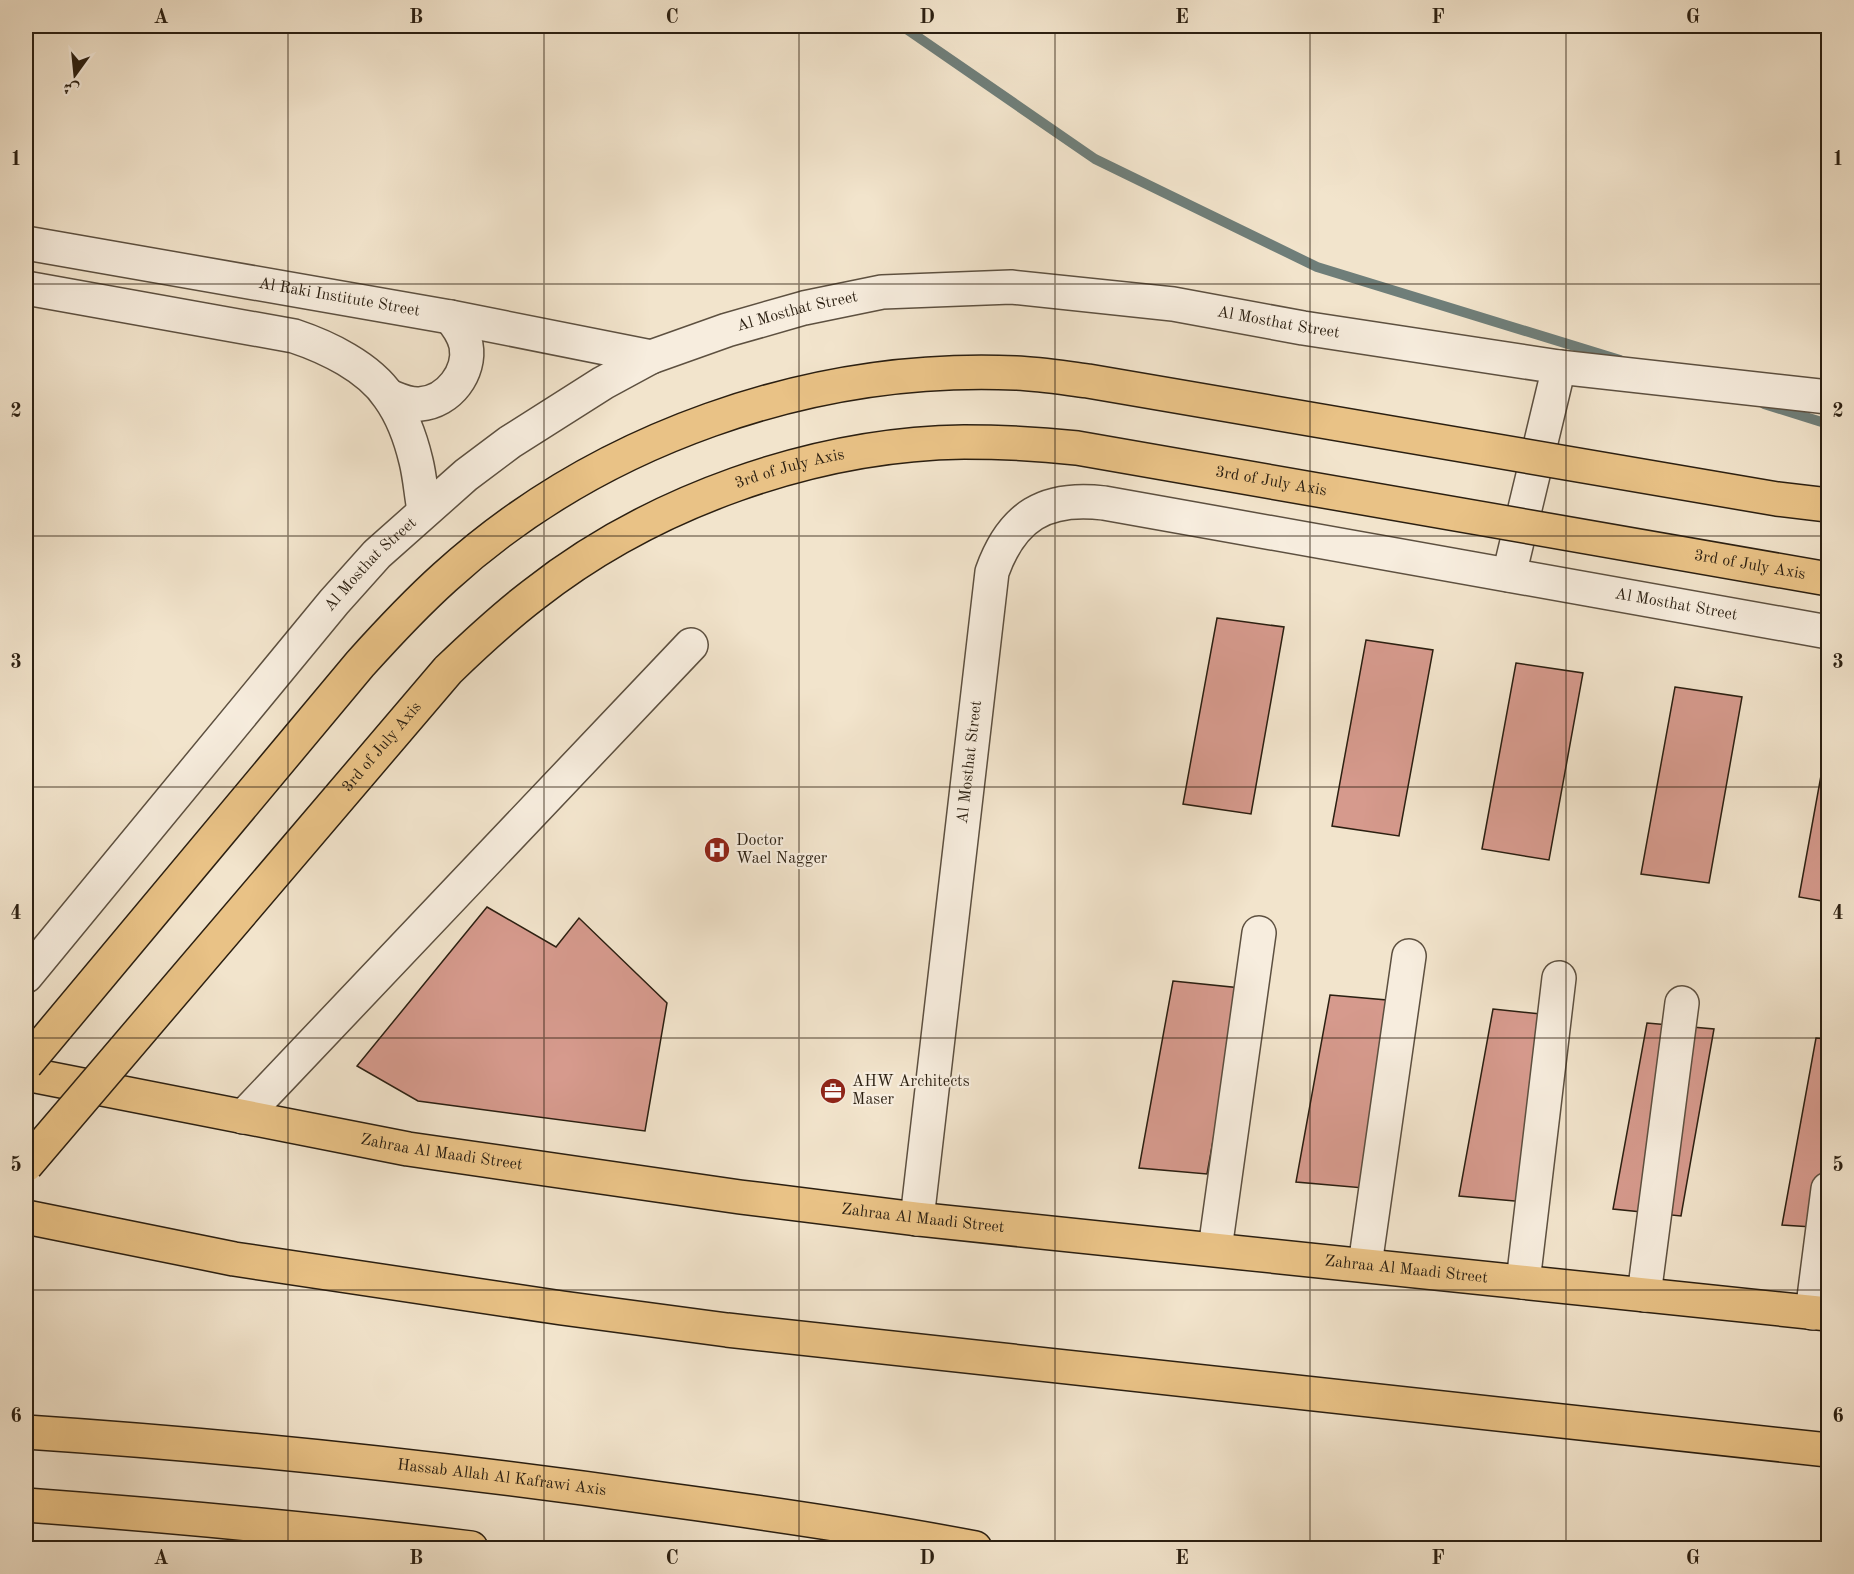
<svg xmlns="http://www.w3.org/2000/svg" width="1854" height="1574" viewBox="0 0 1854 1574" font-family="'Old Standard TT',Amiri,serif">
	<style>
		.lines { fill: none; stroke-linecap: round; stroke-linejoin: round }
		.stream { stroke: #6f7e79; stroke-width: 10 }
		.building { fill: #d69a8d; stroke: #2b1f11; stroke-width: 1.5 }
		.minor-casing { stroke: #5d5040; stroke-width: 36 }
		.major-casing { stroke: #2b1f11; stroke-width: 36 }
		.minor { stroke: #f7edde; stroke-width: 33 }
		.major { stroke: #e9c286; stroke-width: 33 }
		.major-bridge-casing { stroke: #2b1f11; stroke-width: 36; stroke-linecap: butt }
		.major-bridge { stroke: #e9c286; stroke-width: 33 }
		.grid { fill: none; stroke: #2b1f11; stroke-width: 1.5; stroke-opacity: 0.55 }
		.labels { text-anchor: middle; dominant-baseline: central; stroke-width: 4.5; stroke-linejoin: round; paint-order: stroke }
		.street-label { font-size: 16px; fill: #2b1f11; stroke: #f7edde }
		.poi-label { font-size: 16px; fill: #2b1f11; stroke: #f7edde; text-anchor: start }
		.neatline { fill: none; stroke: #2b1f11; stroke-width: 2 }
		.grid-label { font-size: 20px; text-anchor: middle; font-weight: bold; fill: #2b1f11 }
	</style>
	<rect width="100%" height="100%" fill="#f2e4cc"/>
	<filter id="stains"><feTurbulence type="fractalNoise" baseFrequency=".00333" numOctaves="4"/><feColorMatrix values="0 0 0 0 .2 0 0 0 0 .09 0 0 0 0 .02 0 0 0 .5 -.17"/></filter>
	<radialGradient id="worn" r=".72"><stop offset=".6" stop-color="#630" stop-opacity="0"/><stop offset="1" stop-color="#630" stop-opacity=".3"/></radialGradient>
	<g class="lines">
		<path class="stream" d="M902,26L1095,159L1317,267L1620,360
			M1764,404L1828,424"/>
	</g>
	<path class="building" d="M1217,618L1284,627L1251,814L1183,804Z
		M1366,640L1433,650L1399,836L1332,826Z
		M1516,663L1583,673L1549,860L1482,849Z
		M1675,687L1742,697L1709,883L1641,874Z
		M1828,737V902L1799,897Z
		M487,907L556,947L579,918L667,1003L645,1131L418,1101L357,1066Z
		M1173,981L1241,988L1207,1174L1139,1168Z
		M1330,995L1398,1001L1364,1188L1296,1182Z
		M1493,1009L1560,1016L1526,1202L1459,1196Z
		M1647,1023L1714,1029L1681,1216L1613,1209Z
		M1816,1038L1828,1039V1228L1782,1225Z"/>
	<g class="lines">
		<g class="minor-casing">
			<g id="minor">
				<path id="s1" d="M26,243L450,317L651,357"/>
				<path d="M26,288L294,336C327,347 369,367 389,397C402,415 411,440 416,461C420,477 421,494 424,510"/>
				<path d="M389,396C399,400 409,405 420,404C449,402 471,372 466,345C463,333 457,325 450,317"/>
				<path d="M1509,575L1559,367"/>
				<path id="s2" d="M26,976L334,602L377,554L466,475L510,442L603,383L651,357L727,330L804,308L882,292L1011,287L1173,304L1303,328L1559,367L1828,397"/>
				<path d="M243,1117L691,645"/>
				<path id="s3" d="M917,1219L992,572C1012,516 1045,496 1104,503L1828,632"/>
				<path d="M1215,1249L1259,933"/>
				<path d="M1365,1265L1409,956"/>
				<path d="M1523,1282L1559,978"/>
				<path d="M1644,1295L1682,1003"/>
				<path d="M1812,1313L1828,1189"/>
			</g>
		</g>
		<g class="major-casing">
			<g id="major">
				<path id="s4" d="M26,1074L408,1149L740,1197L917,1219L1828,1314"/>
				<path d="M26,1217L234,1259L562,1308L727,1330L1828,1450"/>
				<path id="s5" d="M26,1432C238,1446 450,1469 662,1499C766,1513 871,1528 975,1548"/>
				<path d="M26,1505C174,1516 323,1530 471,1548"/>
			</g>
		</g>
		<use href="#minor" class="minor"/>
		<use href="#major" class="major"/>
		<g class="major-bridge-casing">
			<g id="major-bridge">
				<path d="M26,1064L360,664C387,634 415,604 445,577C597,439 810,364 1016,373C1040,374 1064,378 1088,381L1777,499L1828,505"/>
				<path id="s6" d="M26,1165L448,670C475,644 503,618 533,595C651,502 813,444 964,442C1002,442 1040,444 1077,448L1828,579"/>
			</g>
		</g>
		<use href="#major-bridge" class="major-bridge"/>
	</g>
	<path class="grid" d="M288,26V1548M544,26V1548M799,26V1548M1055,26V1548M1310,26V1548M1566,26V1548M26,284H1828M26,536H1828M26,787H1828M26,1038H1828M26,1290H1828"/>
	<defs>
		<g id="hospital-disc" transform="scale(1.35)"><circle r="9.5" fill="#8f2418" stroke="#f7edde"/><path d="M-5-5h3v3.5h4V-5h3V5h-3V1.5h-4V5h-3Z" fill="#fff"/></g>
		<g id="office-disc" transform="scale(1.35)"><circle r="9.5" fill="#8f2418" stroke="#f7edde"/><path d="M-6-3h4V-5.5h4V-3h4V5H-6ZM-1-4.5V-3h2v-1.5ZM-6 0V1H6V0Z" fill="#fff"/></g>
	</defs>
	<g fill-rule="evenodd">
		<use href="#hospital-disc" x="717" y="850"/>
		<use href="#office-disc" x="833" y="1091"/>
	</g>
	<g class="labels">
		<g class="street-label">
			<text stroke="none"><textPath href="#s1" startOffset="318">Al Raki Institute Street</textPath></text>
			<text stroke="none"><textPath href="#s2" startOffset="1041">Al Mosthat Street</textPath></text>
			<text stroke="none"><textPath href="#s2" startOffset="1527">Al Mosthat Street</textPath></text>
			<text stroke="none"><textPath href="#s6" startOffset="1052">3rd of July Axis</textPath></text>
			<text stroke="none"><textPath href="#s6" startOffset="1539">3rd of July Axis</textPath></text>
			<text stroke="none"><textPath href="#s2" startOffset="537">Al Mosthat Street</textPath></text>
			<text stroke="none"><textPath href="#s6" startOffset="2025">3rd of July Axis</textPath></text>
			<text stroke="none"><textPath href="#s3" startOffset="1378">Al Mosthat Street</textPath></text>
			<text stroke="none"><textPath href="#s6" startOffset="549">3rd of July Axis</textPath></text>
			<text stroke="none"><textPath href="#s3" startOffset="460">Al Mosthat Street</textPath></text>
			<text stroke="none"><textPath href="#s4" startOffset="423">Zahraa Al Maadi Street</textPath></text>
			<text stroke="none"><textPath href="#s4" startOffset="909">Zahraa Al Maadi Street</textPath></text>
			<text stroke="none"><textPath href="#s4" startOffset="1395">Zahraa Al Maadi Street</textPath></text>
			<text stroke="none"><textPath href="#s5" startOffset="478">Hassab Allah Al Kafrawi Axis</textPath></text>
		</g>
		<g class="poi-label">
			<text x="736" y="841">Doctor<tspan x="736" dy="18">Wael Nagger</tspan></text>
			<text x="852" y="1082">AHW Architects<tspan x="852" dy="18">Maser</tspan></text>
		</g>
	</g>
	<rect width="1854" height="1574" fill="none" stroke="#f2e4cc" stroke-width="66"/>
	<g transform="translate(75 75) rotate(195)" stroke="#f7edde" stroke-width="4.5" paint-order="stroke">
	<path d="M0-4.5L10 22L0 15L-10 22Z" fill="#2b1f11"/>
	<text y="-9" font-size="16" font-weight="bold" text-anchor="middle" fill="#2b1f11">ش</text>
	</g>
	<rect x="33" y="33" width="1788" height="1508" class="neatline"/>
	<g class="grid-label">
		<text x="161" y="23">A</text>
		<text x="416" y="23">B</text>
		<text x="672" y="23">C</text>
		<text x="927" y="23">D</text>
		<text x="1182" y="23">E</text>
		<text x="1438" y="23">F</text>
		<text x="1693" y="23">G</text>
		<text x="16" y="165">1</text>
		<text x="1838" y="165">1</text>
		<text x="16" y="417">2</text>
		<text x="1838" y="417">2</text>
		<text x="16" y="668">3</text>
		<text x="1838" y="668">3</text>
		<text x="16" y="919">4</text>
		<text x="1838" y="919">4</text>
		<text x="16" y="1171">5</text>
		<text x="1838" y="1171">5</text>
		<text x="16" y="1422">6</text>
		<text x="1838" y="1422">6</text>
		<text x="161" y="1564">A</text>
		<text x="416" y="1564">B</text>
		<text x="672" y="1564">C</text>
		<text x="927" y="1564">D</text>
		<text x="1182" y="1564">E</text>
		<text x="1438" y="1564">F</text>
		<text x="1693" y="1564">G</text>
	</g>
	<rect width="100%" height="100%" filter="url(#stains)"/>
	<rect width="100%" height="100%" fill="url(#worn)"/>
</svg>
